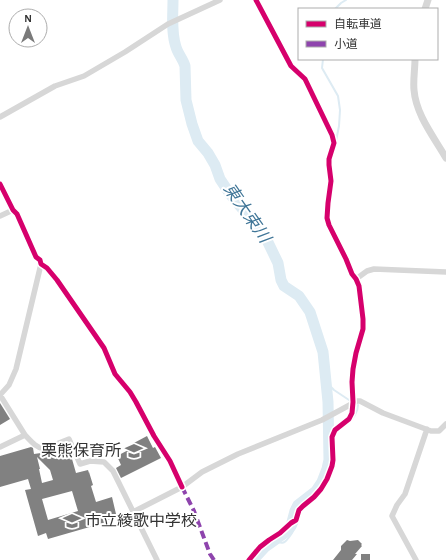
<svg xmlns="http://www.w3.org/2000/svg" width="446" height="560" viewBox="0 0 446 560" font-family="'Alegreya Sans','Noto Sans JP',sans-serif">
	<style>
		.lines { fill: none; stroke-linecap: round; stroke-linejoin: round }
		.stream { stroke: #ddebf3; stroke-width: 2 }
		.river { stroke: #ddebf3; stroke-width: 11 }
		.building { fill: #818181; fill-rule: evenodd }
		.minor { stroke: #d7d7d7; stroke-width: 5.5 }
		.tertiary { stroke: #d7d7d7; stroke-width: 7 }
		.quiet { stroke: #8e44ad; stroke-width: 4; stroke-dasharray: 8 4; stroke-linecap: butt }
		.cycleway-casing { stroke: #fff; stroke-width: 8 }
		.cycleway { stroke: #d6006c; stroke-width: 5 }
		.labels { text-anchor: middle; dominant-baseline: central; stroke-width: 4; stroke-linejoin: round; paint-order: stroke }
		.poi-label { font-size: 16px; fill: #333; stroke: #fff; text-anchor: end }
		.water-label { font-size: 17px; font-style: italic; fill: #3f7597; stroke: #fff }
	</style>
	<rect width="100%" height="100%" fill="#fff"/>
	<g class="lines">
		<path class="stream" d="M335,9L341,3L346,0
			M323,59L322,68L338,96L340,110L339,126L336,141
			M326,382L334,390L349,400
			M345,426C351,421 358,413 358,405
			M274,540C284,547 287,540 292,533C294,529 297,525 298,521"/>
		<path class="river" d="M173,0C173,15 171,32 176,47C178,54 183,59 185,66L186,100L192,124L198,141L208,153L215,165L220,179L230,194L255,224L263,232L278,263L281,280L284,286L299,296L310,312L323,352L328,402L329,460L327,469L322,482L316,491L298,505L295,511L291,526L286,532L265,547L253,560"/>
	</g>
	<path class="building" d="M0,403L10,419L0,425Z
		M147,436L153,448L155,447L161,458L121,478L116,468L121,465L117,456L134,447L132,444Z
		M31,447L33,448L34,454L41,453H45L52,451L53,456L70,452L76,473L88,470L89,473V472L93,485L91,486L96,502L112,497L116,514L113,515L114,518L107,520V522L48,539L46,533L38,536L25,490L31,489L28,479L0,487V456ZM37,457L50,470L53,480L42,483L39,469H40ZM72,491L78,511L48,520L42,499Z
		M347,540L350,541L358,540L362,544L361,545L362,546L355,554H357L352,560H333L341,550V546Z
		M361,554H370V560H361Z"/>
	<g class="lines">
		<path class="minor" d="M0,117L55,86L84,76L125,52L168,24L220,0
			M0,184L13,210L17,214L36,257L40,260L41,264L47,268L57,280L104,348L115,374L130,392L136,402L154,436L170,461L182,487
			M0,216L13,210
			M356,279L367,271L374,269L446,272
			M25,435L0,395L9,385L16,369L41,264
			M0,447L25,435C31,441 35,447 44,449L69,439L80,464L90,461L104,462L113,471L157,560
			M133,512L182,487L202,472L238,454L322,420L357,401H360L383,413L431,431H439L446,424
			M249,560L260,547L269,540L280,533L291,523L296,520L299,510L303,506L314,497L321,489L327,479L332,466L333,460L332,437L335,430L349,419L352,413L353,402L352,382L353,369L356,353L363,329V319L359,286L356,279L352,274L346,259L329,225L327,218L328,203L331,181L329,165V159L334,143L332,135L305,79L291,66L256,0
			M416,560L392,516L397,505L405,494L427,429"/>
		<path class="tertiary" d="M425,9L428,0
			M415,59C415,69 413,80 414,90C416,115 434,137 446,158"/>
		<path class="quiet" d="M182,487L194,511L210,554L214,560"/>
		<g class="cycleway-casing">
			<path id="cycleway" d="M0,184L13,210L17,214L36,257L40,260L41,264L47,268L57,280L104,348L115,374L130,392L136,402L154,436L170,461L182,487
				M249,560L260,547L269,540L280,533L291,523L296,520L299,510L303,506L314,497L321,489L327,479L332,466L333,460L332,437L335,430L349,419L352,413L353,402L352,382L353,369L356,353L363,329V319L359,286L356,279L352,274L346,259L329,225L327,218L328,203L331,181L329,165V159L334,143L332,135L305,79L291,66L256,0"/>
		</g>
		<use href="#cycleway" class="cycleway"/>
	</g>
	<defs>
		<g id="school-bare" transform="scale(1.38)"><path d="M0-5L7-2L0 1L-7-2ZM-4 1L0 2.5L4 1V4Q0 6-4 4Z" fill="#7a7a7a" stroke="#fff" stroke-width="2.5" paint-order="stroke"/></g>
	</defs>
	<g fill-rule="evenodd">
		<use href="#school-bare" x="134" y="451"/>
		<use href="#school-bare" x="72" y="521"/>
	</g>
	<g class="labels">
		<g class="poi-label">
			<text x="121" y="451">栗熊保育所</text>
			<text x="85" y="521" text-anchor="start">市立綾歌中学校</text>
		</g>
		<g class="water-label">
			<text transform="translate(247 213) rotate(55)">東大束川</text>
		</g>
	</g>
	<rect x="298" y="8" width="140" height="52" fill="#ffffff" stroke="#adadad"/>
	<rect x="306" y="21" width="20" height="6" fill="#d6006c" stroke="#adadad"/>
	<text x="334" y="28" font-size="12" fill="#333333">自転車道</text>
	<rect x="306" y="41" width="20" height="6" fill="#8e44ad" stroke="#adadad"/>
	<text x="334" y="48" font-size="12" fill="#333333">小道</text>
	<g transform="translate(28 28)"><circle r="19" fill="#ffffff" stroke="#adadad"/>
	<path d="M0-3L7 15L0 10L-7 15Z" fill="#7a7a7a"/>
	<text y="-6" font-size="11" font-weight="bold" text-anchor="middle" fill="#333333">N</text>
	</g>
</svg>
